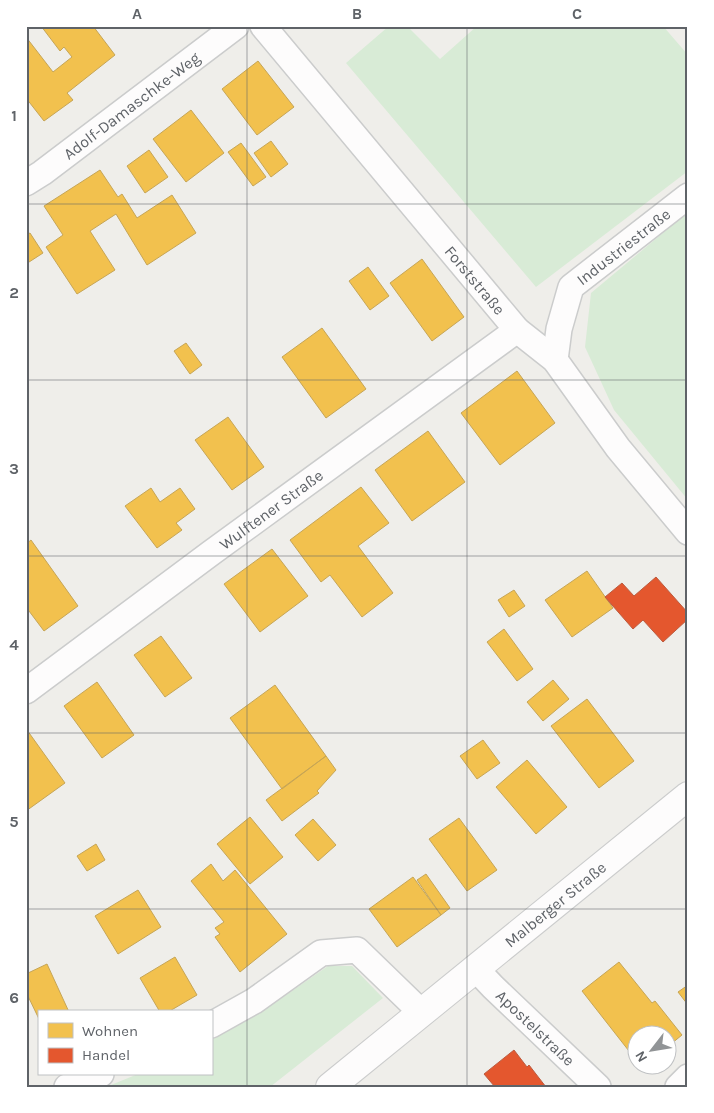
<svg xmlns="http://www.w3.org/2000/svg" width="714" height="1113" viewBox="0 0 714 1113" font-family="Karla,sans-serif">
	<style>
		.green { fill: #d8ebd6 }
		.homes { fill: #f2c14e; stroke: #c6a556 }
		.shops { fill: #e4572e; stroke: #bc5b3f }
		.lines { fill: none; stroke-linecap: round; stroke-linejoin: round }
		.minor-casing { stroke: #cbcccc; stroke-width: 28 }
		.tertiary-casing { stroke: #cbcccc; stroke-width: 30 }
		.minor { stroke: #fdfcfc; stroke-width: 25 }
		.tertiary { stroke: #fdfcfc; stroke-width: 28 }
		.grid { fill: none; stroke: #5f6368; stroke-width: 1; stroke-opacity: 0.55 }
		.labels { text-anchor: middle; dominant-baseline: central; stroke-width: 5; stroke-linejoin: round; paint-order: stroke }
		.street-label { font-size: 16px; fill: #5f6368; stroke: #fff }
		.neatline { fill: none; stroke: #5f6368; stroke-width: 2 }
		.grid-label { font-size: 16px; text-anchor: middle; font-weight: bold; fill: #5f6368 }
	</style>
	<rect width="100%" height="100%" fill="#efeeea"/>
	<path class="green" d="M389,26H407L440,59L477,26H663L688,55V171L536,287L346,63Z
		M688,212V500L614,410L585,347L591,293Z
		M328,966H352L383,998L270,1087H106L138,1074H211V1040L260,1013Z"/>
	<path class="homes" d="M41,26H83L85,29L88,26H93L115,55L67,93L73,100L44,121L26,98V37L53,72L72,57L64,47L60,51Z
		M258,61L294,107L257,135L222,89Z
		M191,110L224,153L186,182L153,139Z
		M271,141L288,164L271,177L254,153Z
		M241,143L266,177L253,186L228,152Z
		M149,150L168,177L145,193L127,166Z
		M100,170L118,197L122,194L137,218L172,195L196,233L147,265L116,214L90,231L115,270L77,294L46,247L63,235L44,206Z
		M30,233L43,253L26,264V235Z
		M422,259L464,317L432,341L390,283Z
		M368,267L389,296L370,310L349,281Z
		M322,328L366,389L326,418L282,357Z
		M186,343L202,365L190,374L174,351Z
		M517,371L555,423L500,465L461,413Z
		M228,417L264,467L232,490L195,440Z
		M428,431L465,482L412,521L375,470Z
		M361,487L389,523L358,546L393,593L362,617L330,575L321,582L290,540Z
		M151,488L160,502L180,488L195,509L176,523L182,530L157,548L125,506Z
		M31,540L78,606L44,631L26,607V544Z
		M272,549L308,596L260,632L224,584Z
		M587,571L613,608L572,637L545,600Z
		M514,590L525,606L509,617L498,600Z
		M504,629L533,669L517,681L487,642Z
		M161,636L192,678L165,697L134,655Z
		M553,680L569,699L543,721L527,702Z
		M97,682L134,735L102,758L64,706Z
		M275,685L326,756L282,789L230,718Z
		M587,699L634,761L599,788L551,726Z
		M27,730L65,783L26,811V731Z
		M483,740L500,763L477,779L460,756Z
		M326,756L336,770L317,791L319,793L282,821L266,800Z
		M527,760L567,807L536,834L496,787Z
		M250,817L283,857L250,884L217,844Z
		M459,818L497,870L467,891L429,839Z
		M313,819L336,845L318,861L295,835Z
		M96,844L105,860L87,871L77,856Z
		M211,864L223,881L235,870L287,934L240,972L215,937L220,934L215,928L224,922L191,881Z
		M426,874L450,908L441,915L417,880Z
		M413,877L441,915L397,947L369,909Z
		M138,890L161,927L118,954L95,916Z
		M175,957L197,995L168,1012H160L140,978Z
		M619,962L652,1003L655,1001L682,1035L666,1048V1036H636V1060L582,991Z
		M47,964L69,1012H39V1019L26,992V974Z
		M688,985V1005L678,992Z"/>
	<path class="shops" d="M656,577L688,613V619L663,642L643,620L633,629L605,597L622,583L634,596Z
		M514,1050L527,1067L529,1065L546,1087H495L484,1074Z"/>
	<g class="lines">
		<g class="minor-casing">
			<g id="minor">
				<path id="s1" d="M263,26L517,330L555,360L618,448L688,532"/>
				<path id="s2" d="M26,183L42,173L236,26"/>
				<path id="s3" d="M555,360L559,329L571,287L688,196"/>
				<path id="s4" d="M26,691L211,553L517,330"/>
				<path id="s5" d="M475,968L493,987L598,1087"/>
				<path d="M211,1025L254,1001L321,953L357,950L421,1012"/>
				<path d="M67,1087L101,1074"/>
				<path d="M678,1087L688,1077"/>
			</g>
		</g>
		<g class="tertiary-casing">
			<g id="tertiary">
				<path id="s6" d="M330,1087L688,796"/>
			</g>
		</g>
		<use href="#minor" class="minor"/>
		<use href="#tertiary" class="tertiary"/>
	</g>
	<path class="grid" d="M247,26V1087M467,26V1087M26,204H688M26,380H688M26,556H688M26,733H688M26,909H688"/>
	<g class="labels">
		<g class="street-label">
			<text stroke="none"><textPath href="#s2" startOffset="131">Adolf-Damaschke-Weg</textPath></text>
			<text stroke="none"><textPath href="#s3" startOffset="141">Industriestraße</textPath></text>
			<text stroke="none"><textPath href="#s1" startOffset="331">Forststraße</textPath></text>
			<text stroke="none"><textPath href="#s4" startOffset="305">Wulftener Straße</textPath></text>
			<text stroke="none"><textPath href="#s6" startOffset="290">Malberger Straße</textPath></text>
			<text stroke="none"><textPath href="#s5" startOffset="85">Apostelstraße</textPath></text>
		</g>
	</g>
	<rect width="714" height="1113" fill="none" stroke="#ffffff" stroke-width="55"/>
	<rect x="38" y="1010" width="175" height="65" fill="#ffffff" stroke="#bfc1c3"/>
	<rect x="48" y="1023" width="25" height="15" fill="#f2c14e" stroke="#bfc1c3"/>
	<text x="82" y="1036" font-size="15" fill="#5f6368">Wohnen</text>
	<rect x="48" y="1048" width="25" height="15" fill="#e4572e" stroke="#bfc1c3"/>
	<text x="82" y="1060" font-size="15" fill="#5f6368">Handel</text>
	<g transform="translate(652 1050) rotate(239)"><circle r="24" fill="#ffffff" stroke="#bfc1c3"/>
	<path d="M0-4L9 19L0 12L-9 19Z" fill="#919496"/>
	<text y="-8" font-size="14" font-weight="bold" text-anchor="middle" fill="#5f6368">N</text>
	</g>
	<rect x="28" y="28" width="658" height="1058" class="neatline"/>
	<g class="grid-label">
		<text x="137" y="19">A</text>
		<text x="357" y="19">B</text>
		<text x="577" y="19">C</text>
		<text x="14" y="121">1</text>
		<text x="14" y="298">2</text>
		<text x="14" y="474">3</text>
		<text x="14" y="650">4</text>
		<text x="14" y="827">5</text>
		<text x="14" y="1003">6</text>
	</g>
</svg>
